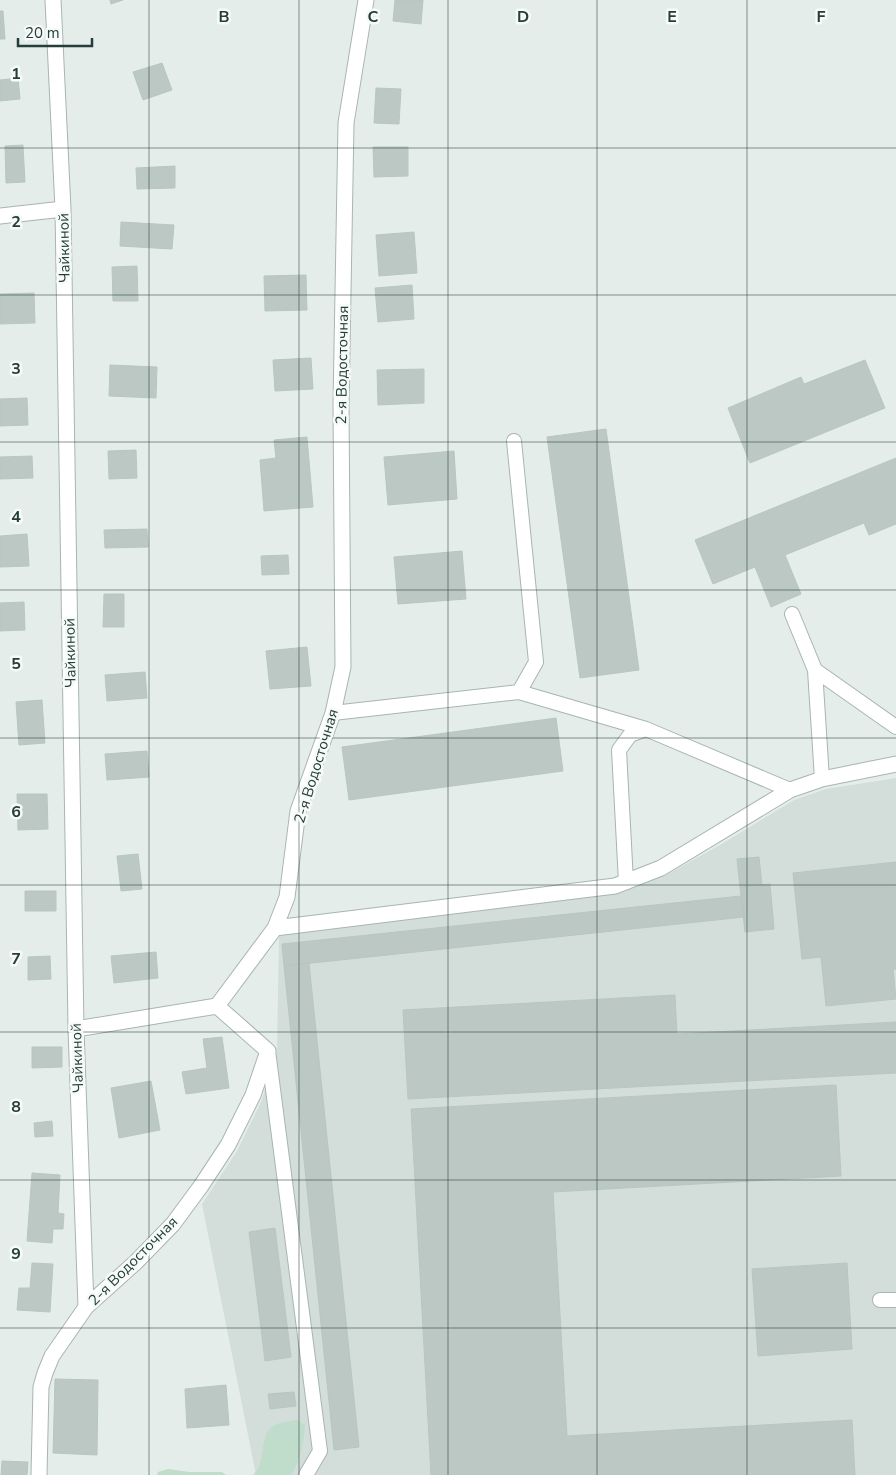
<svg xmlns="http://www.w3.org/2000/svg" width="896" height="1475" viewBox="0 0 896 1475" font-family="'Nunito Sans',sans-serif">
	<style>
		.built { fill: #d3ddd9 }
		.green { fill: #c0dcca }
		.building { fill: #bbc8c4; stroke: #b8c6c2 }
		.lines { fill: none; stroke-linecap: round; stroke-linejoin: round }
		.lane-casing { stroke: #a8b5b2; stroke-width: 16 }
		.street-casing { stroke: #a8b5b2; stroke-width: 17 }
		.lane { stroke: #fff; stroke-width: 14 }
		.street { stroke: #fff; stroke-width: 15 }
		.grid { fill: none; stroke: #253e3a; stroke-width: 1; stroke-opacity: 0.55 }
		.labels { text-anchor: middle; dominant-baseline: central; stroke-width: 5; stroke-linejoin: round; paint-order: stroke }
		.street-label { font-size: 15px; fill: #253e3a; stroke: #f6faf8 }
		.grid-label { font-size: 16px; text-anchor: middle; font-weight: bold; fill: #253e3a; stroke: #f6faf8; stroke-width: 5; stroke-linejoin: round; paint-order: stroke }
	</style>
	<rect width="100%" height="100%" fill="#e5edea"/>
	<path class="built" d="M896,778V1475H256L202,1204L237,1151L261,1102L277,1053L279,936L621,893L666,875L720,845L794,800L826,789Z"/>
	<path class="green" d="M297,1420L305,1425C303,1443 301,1460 291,1475H253C269,1461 256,1433 277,1424C283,1422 291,1421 297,1420Z
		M168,1469L189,1472H222L226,1475H157L158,1472Z"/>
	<path class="building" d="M110,0H123L111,4Z
		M395,0H423L421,24L393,21Z
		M0,11H3L5,39H0Z
		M162,63L172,90L143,100L133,72Z
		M18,78L20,99L0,101V80Z
		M376,88L401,89L399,124L374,123Z
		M23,145L25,182L6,183L5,146Z
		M373,147H408V176L374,177Z
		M175,166V188L137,189L136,168Z
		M121,222L174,225L172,249L120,246Z
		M414,232L417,273L379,276L376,235Z
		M137,266L138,301H113L112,267Z
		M306,275L307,310L265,311L264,276Z
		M412,285L414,319L378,322L375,288Z
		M34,293L35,323L0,324V294Z
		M311,358L313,389L275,391L273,360Z
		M865,360L885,408L750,463L728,408L801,377L804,384Z
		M110,365L157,367L156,398L109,396Z
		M424,369V403L378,405L377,370Z
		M27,398L28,425L0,426V399Z
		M606,429L639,670L580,678L547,437Z
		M307,437L313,507L264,511L260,460L276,458L274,440Z
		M136,450L137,478L109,479L108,451Z
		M454,451L457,499L388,505L384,457Z
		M32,456L33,478L0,479V457Z
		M896,458V524L869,535L864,523L785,555L801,594L771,607L755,567L713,584L695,540Z
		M147,529L148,547L105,548L104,530Z
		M27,534L29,566L0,567V536Z
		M462,551L466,599L398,604L394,557Z
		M288,555L289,574L262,575L261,556Z
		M104,594H124V627H103Z
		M24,602L25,630L0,631V603Z
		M307,647L311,686L270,689L266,651Z
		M145,672L147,698L107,701L105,675Z
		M42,700L45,743L19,745L16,702Z
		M556,718L563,771L349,800L342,747Z
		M147,751L149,777L107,780L105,754Z
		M17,794H47L48,829L18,830Z
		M138,854L142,889L121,891L117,856Z
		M759,857L762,885L740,887L737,859Z
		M896,862V969H893L896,999L826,1006L821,957L802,959L793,873Z
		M770,884L774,929L745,932L740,887Z
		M25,891H56V911H25Z
		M741,896L744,917L284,966L282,944Z
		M156,952L158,978L114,983L111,956Z
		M50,956L51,979L28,980V957Z
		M309,963L359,1447L334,1450L284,966Z
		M675,995L677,1034L896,1022V1073L408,1099L403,1010Z
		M222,1037L229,1088L186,1094L182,1072L207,1068L203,1039Z
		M32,1047H62V1067L32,1068Z
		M151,1081L160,1130L119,1138L111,1088Z
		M836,1085L841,1176L553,1192L567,1436L852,1420L855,1475H431L411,1109Z
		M52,1121L53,1136L35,1137L34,1123Z
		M32,1173L60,1175L58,1213L64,1214L63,1229H53L52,1243L27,1241Z
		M275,1228L291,1357L265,1361L249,1232Z
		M32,1263L53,1264L50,1312L17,1310L19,1288H30Z
		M847,1263L852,1349L758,1356L752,1269Z
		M55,1379L98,1380L97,1455L53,1453Z
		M226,1385L229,1425L187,1428L185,1389Z
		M294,1392L296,1406L270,1409L268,1394Z
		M2,1461L28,1462L27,1475H1Z"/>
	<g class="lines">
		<g class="lane-casing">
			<path id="lane" d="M514,441L536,662L519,692
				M792,614L815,670L822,779
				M815,670L896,727
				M333,713L519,692L646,729
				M626,882L619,750L630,735L646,729L790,790
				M268,1051L320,1451L306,1475
				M880,1300H896"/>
		</g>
		<g class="street-casing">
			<path id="street" d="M53,0L63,209L76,1029L86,1307
				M0,216L63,209
				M275,928L615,886L661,868L790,790L822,779L896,764
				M76,1029L217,1006
				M39,1475L41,1387L45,1373L52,1356L86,1307L136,1262L173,1224L201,1186L228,1145L253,1095L268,1051L217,1006L275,928L287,897L298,811L333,713L343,667L341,405L346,123L366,0"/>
		</g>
		<use href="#lane" class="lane"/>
		<use href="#street" class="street"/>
	</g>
	<path class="grid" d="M149,0V1475M299,0V1475M448,0V1475M597,0V1475M747,0V1475M0,148H896M0,295H896M0,442H896M0,590H896M0,738H896M0,885H896M0,1032H896M0,1180H896M0,1328H896"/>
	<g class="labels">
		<g class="street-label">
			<text transform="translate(64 248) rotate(-91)">Чайкиной</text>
			<text transform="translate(342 365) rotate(-89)">2-я Водосточная</text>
			<text transform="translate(70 653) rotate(-91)">Чайкиной</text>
			<text transform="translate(316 766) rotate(-73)">2-я Водосточная</text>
			<text transform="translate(77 1058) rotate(-92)">Чайкиной</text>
			<text transform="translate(133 1261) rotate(-45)">2-я Водосточная</text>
		</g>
	</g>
	<g class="grid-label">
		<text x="224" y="22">B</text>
		<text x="373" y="22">C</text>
		<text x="523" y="22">D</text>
		<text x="672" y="22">E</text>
		<text x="821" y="22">F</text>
		<text x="16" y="79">1</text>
		<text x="16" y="227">2</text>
		<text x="16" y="374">3</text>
		<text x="16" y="522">4</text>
		<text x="16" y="669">5</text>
		<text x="16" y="817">6</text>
		<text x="16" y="964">7</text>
		<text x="16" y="1112">8</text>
		<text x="16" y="1259">9</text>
	</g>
	<path d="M18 38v8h74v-8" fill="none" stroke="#253e3a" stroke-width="2.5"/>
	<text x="25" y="38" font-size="15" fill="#253e3a" stroke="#f6faf8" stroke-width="4" paint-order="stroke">20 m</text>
</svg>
